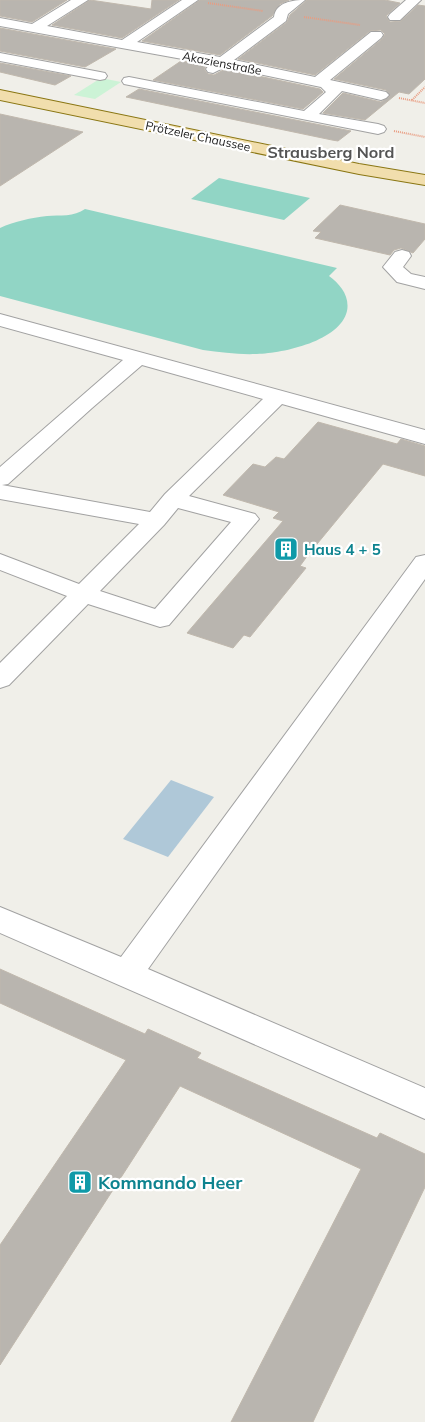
<svg xmlns="http://www.w3.org/2000/svg" width="425" height="1422" viewBox="0 0 425 1422" font-family="Mulish,sans-serif">
	<style>
		.park { fill: #ccf3d6 }
		.pitch { fill: #91d5c5 }
		.water { fill: #afc8d8 }
		.building { fill: #b9b5af; stroke: #c0b8ad }
		.lines { fill: none; stroke-linecap: round; stroke-linejoin: round }
		.minor-casing { stroke: #a2a2a2; stroke-width: 2 }
		.major-casing { stroke: #8a7613; stroke-width: 2 }
		.path { stroke: #e99c81; stroke-width: 2; stroke-dasharray: 1 1; stroke-linecap: butt }
		.minor { fill: #fff; fill-rule: evenodd }
		.major { fill: #f1dead; fill-rule: evenodd }
		.labels { text-anchor: middle; dominant-baseline: central; stroke-width: 4.5; stroke-linejoin: round; paint-order: stroke }
		.far-street-label { font-size: 12px; fill: #212121; stroke: #fff }
		.culture-label { font-size: 15px; font-weight: bold; fill: #0d838f; stroke: #fff; text-anchor: start }
		.far-district-label { font-size: 16px; font-weight: bold; fill: #545454; stroke: #fff }
		.near-culture-label { font-size: 18px; font-weight: bold; fill: #0d838f; stroke: #fff; text-anchor: start }
	</style>
	<rect width="100%" height="100%" fill="#f0efe9"/>
	<path class="park" d="M101,78L121,82L95,99L74,95Z"/>
	<path class="pitch" d="M219,178L310,198L284,220L191,199Z
		M85,209L337,268L329,276C340,284 350,296 347,311C340,341 284,353 257,354C239,355 221,352 203,350L0,296V228C15,221 31,218 47,216C60,215 74,217 85,209Z"/>
	<path class="water" d="M171,780L214,797L168,857L123,839Z"/>
	<path class="building" d="M0,0H67L32,22L0,16Z
		M90,0L151,9L152,0H179L122,38L52,25Z
		M200,0H289L280,4L272,16L220,55L142,41Z
		M307,0H385L400,3L386,16L390,22L401,21L418,5L425,6V79L409,94L399,92L365,120L323,113L343,93L381,102L390,96L386,90L334,79L382,39L385,34L381,30L370,31L315,75L238,59L287,22L290,15Z
		M0,28L116,49L85,67L0,51Z
		M181,61L207,65L204,69L208,74L214,75L225,69L320,89L323,92L303,109L153,80Z
		M0,63L71,76L55,85L0,72Z
		M139,89L351,131L338,141L332,140L126,97Z
		M0,114L83,132L0,186Z
		M340,205L425,224V239L413,253L401,248L394,250L390,255L315,238L321,232L313,231Z
		M318,422L397,444L401,439L425,446V476L383,464L308,555L300,566L306,568L250,637L244,635L233,648L187,633L283,521L273,518L279,512L223,495L253,464L265,467L276,457L284,459Z
		M0,969L145,1034L148,1029L201,1053L197,1058L377,1138L380,1133L425,1154V1187L313,1422H231L361,1169L180,1086L0,1365V1245L126,1060L0,1003Z"/>
	<g class="lines">
		<g class="minor-casing">
			<path id="minor" d="M71,0H88L47,26L122,40L182,0H198L137,42L220,57L274,17C276,2 293,0 305,0L288,14L286,21L234,60L315,77L371,32H381L383,35L381,38L330,80L386,92L389,95L386,98L381,100L342,91L319,114L378,124L384,126L386,129L384,132L378,134L124,84L122,81L124,78L129,77L304,111L326,92L321,87L225,67L213,73L208,72L206,69L210,64L0,26V18L32,24Z
				M406,0H421L400,20H390L388,17L390,14Z
				M0,53L100,72L105,73L107,76L105,79L100,80L0,61Z
				M402,250L409,252L411,256L403,267L411,274L425,277V289L397,282L383,267L395,252Z
				M0,314L425,430V444L282,404L189,496L255,514L259,519L169,625L160,627L88,604L9,685L0,688V663L67,596L0,570V554L79,584L139,524L0,499V467L123,360L0,326ZM142,365L263,399L165,494L150,512L2,485L8,484L92,408ZM178,508L231,522L155,609L100,591L164,525Z
				M425,555V579L148,969L425,1088V1119L0,933V907L121,957L416,557Z"/>
		</g>
		<g class="major-casing">
			<path id="major" d="M0,90L359,164L425,175V185L359,174L0,100Z"/>
		</g>
		<path class="path" d="M208,3L263,11
			M304,17L360,25
			M399,98L425,103
			M412,100L425,87
			M394,131L425,137"/>
		<use href="#minor" class="minor"/>
		<use href="#major" class="major"/>
	</g>
	<defs>
		<g id="building-square" transform="scale(1.25)"><rect x="-9" y="-9" width="18" height="18" rx="4" fill="#0f9aa8" stroke="#fff"/><path d="M-4-6H4V6H1V3H-1V6H-4ZM-2.5-4.3h1.7v1.8h-1.7ZM.8-4.3h1.7v1.8H.8ZM-2.5-1h1.7V.8h-1.7ZM.8-1h1.7V.8H.8Z" fill="#fff"/></g>
	</defs>
	<g fill-rule="evenodd">
		<use href="#building-square" x="286" y="549"/>
		<use href="#building-square" x="80" y="1182"/>
	</g>
	<g class="labels">
		<g class="far-street-label">
			<text transform="translate(222 63) rotate(11)">Akazienstraße</text>
			<text transform="translate(198 136) rotate(12)">Prötzeler Chaussee</text>
		</g>
		<g class="culture-label">
			<text x="304" y="549">Haus 4 + 5</text>
		</g>
		<g class="far-district-label">
			<text x="331" y="152">Strausberg Nord</text>
		</g>
		<g class="near-culture-label">
			<text x="98" y="1182">Kommando Heer</text>
		</g>
	</g>
</svg>
